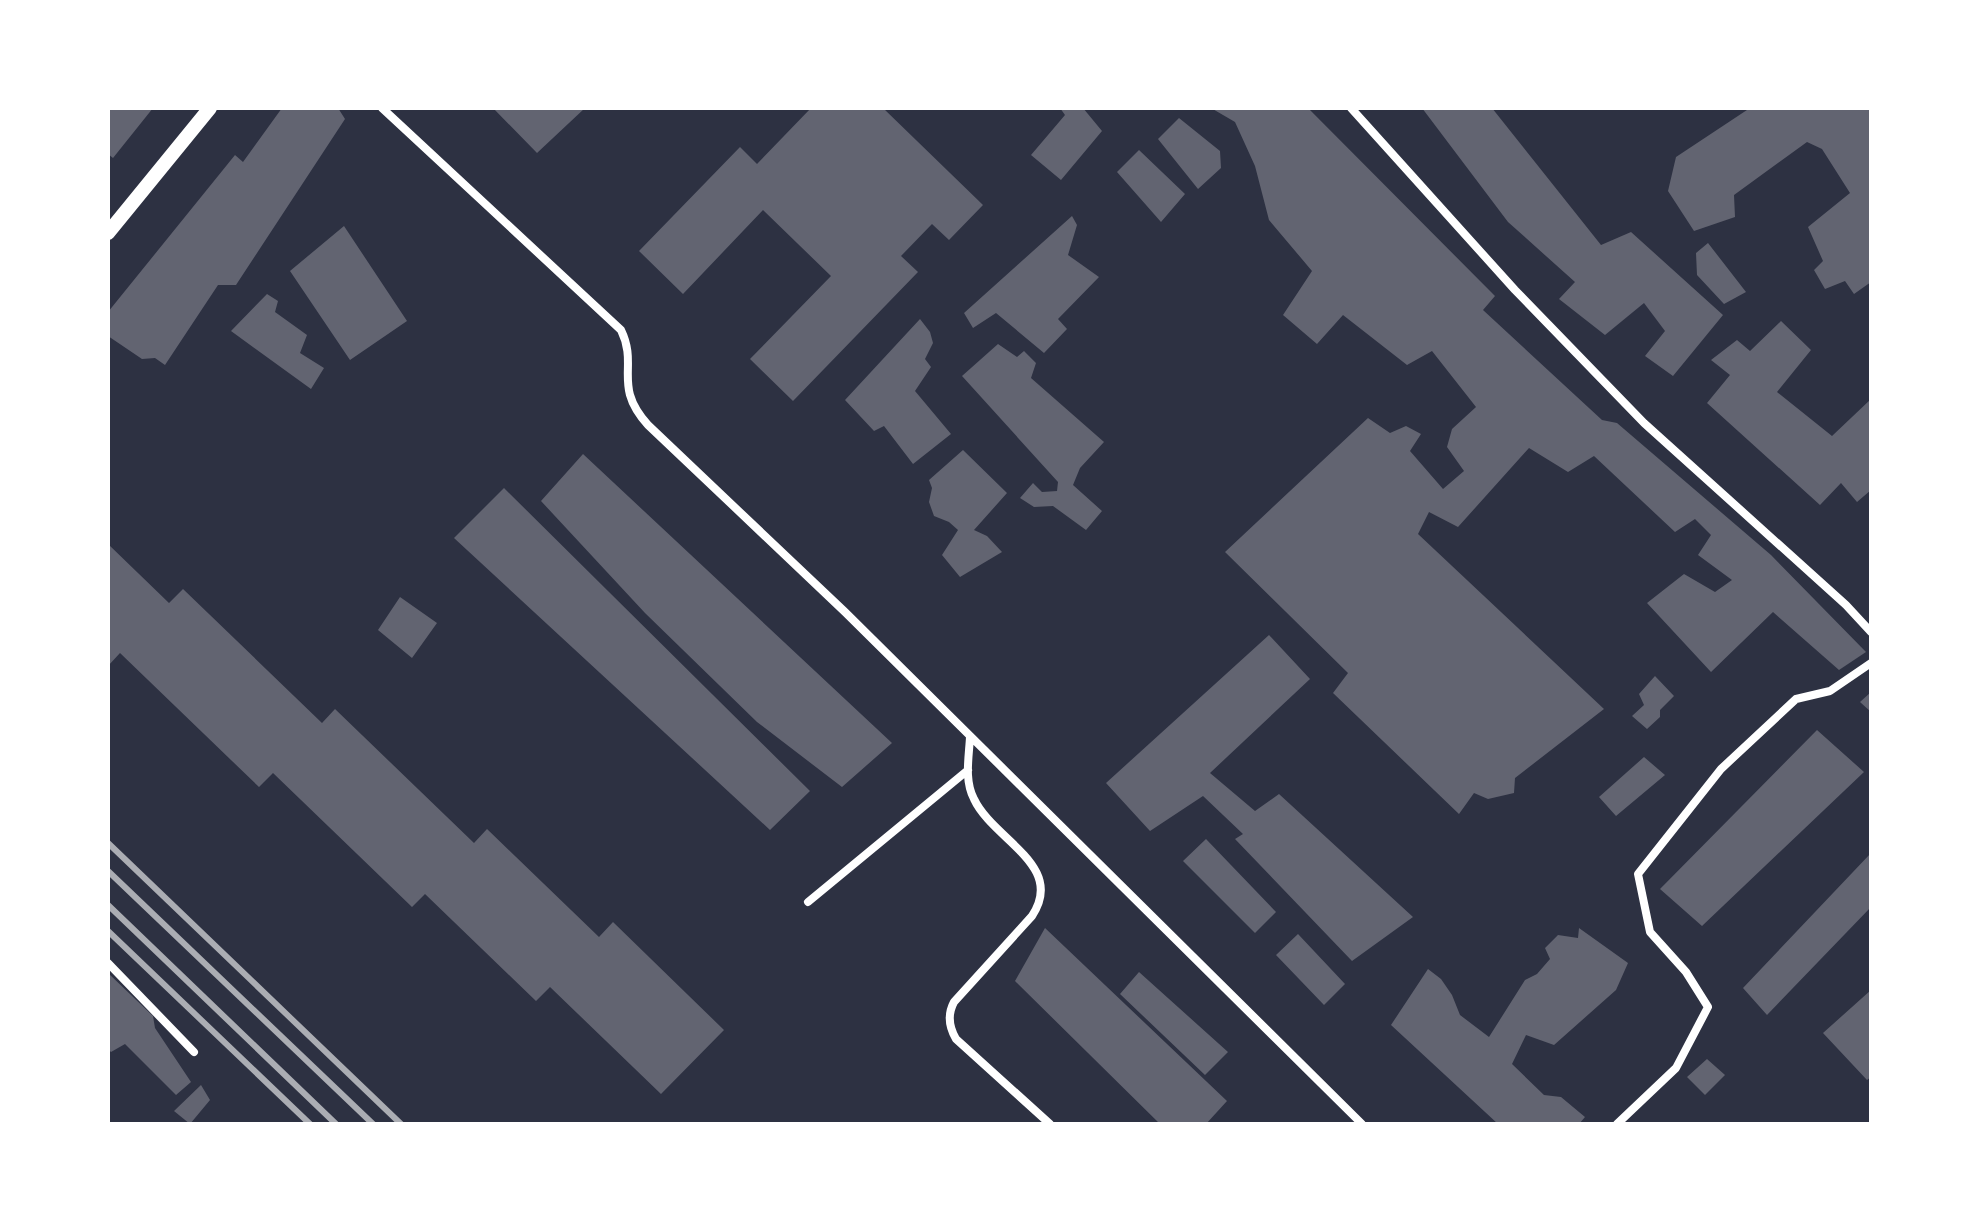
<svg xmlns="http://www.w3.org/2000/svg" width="1979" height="1232" viewBox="0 0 1979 1232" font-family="'Asap Condensed',sans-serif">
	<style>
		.building { fill: #626471 }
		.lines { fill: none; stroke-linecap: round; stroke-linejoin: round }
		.minor { stroke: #fff; stroke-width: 8 }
		.tertiary { stroke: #fff; stroke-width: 14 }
		.rail { stroke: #abadb3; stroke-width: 6 }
	</style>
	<rect width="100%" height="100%" fill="#2d3142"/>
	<path class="building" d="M108,108H153L113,158L108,154Z
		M282,108H338L345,119L236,285H218L165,365L155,358L142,359L108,336V312L235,155L243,162Z
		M493,108H585L537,153Z
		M811,108H883L983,205L949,240L932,224L901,256L918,272L793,401L750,359L831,276L763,210L683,294L639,251L740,147L757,164Z
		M1060,108H1083L1102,131L1061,180L1031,155L1065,115Z
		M1211,108H1308L1495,296L1483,310L1602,420L1617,423L1771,555L1866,652L1839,670L1773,612L1711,672L1647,603L1684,574L1715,592L1732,580L1698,555L1711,535L1695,519L1675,532L1594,456L1568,472L1529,448L1458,527L1429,512L1418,534L1604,709L1515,778L1514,793L1488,799L1474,793L1459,814L1333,693L1348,673L1225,552L1368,418L1390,433L1406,426L1421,434L1410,451L1443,489L1464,471L1447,447L1452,429L1476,407L1432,351L1407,365L1343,315L1317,344L1283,315L1312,271L1269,220L1255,166L1235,122Z
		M1422,108H1492L1601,245L1631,232L1723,315L1673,376L1645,356L1665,331L1644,303L1605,335L1559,299L1575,282L1508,222Z
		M1750,108H1871V282L1854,294L1845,281L1825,289L1814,270L1823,261L1808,227L1850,193L1822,149L1807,142L1734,195L1735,217L1694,231L1668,191L1676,157Z
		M1179,118L1220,151L1221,168L1198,189L1158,139Z
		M1139,150L1185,194L1161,222L1117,172Z
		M1072,216L1077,225L1068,255L1099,277L1058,319L1067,329L1044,353L996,313L973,328L964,313Z
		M344,226L407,321L350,360L290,271Z
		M1708,243L1746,292L1724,304L1697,275L1696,253Z
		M267,294L278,301L275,312L307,335L300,353L324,368L311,389L231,331Z
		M920,319L930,332L933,343L925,359L931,367L915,391L951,434L913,464L884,426L874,431L845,400Z
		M1781,321L1811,350L1777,392L1832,436L1871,399V490L1857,502L1841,483L1820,505L1707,403L1730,375L1711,360L1737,340L1750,351Z
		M998,344L1017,357L1024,351L1036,363L1031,378L1104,442L1080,468L1073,485L1102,511L1086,530L1053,506L1034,507L1020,498L1033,483L1042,492L1057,491L1058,482L962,376Z
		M963,450L1007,493L974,530L987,536L1002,552L960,577L942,555L958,530L949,522L934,516L929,502L932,488L929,480Z
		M583,454L892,743L842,787L757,722L645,613L541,501Z
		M504,488L810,791L770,830L454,538Z
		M108,544L169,603L183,589L322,723L335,709L474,843L487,829L599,937L613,922L724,1030L661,1094L550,987L536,1001L425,894L412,907L273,773L259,787L120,653L108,666Z
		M400,597L437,623L412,658L378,630Z
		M1269,635L1310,679L1210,773L1255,811L1279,794L1413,917L1352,961L1235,839L1243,834L1203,796L1150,831L1106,783Z
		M1655,676L1674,696L1660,710V717L1647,729L1632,716L1644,705L1639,694Z
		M1871,692V712L1860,702Z
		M1817,730L1864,772L1702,926L1660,889Z
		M1644,757L1665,775L1616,816L1599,797Z
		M1206,839L1276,912L1255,933L1183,861Z
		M1871,853V907L1767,1015L1743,988Z
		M1045,928L1227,1101L1206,1124H1160L1015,981Z
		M1579,928L1628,963L1616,990L1554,1045L1526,1035L1512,1064L1544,1095L1561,1097L1585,1117L1579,1124H1498L1391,1025L1428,969L1441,979L1452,995L1460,1015L1489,1037L1525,980L1537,974L1550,959L1545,948L1558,935L1578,938Z
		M1298,934L1345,984L1324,1005L1276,955Z
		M1139,972L1228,1052L1205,1075L1120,994Z
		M108,973L153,1016L155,1028L191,1082L176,1095L125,1044L111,1052L108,1049Z
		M1871,990V1077L1867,1080L1823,1033Z
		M1707,1059L1725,1075L1705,1095L1687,1077Z
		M201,1085L210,1100L190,1124L174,1111Z"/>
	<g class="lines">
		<path class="minor" d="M382,108L621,330C639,367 612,385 648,425L845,612L1362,1124
			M1351,108L1515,290L1644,423L1846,605L1871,632
			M970,737C969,757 964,780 974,799C993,840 1066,865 1032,916L954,1002C947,1015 949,1027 956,1039L1050,1124
			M808,902L968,770
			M108,963L194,1052
			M1617,1124L1676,1068L1708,1007L1686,972L1650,932L1638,874L1721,769L1796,699L1830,691L1871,663"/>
		<path class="tertiary" d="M108,233L210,108"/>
		<path class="rail" d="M108,843L401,1124
			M108,871L373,1124
			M108,905L336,1124
			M108,931L310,1124"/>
	</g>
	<rect width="1979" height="1232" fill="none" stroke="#ffffff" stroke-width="220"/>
</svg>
